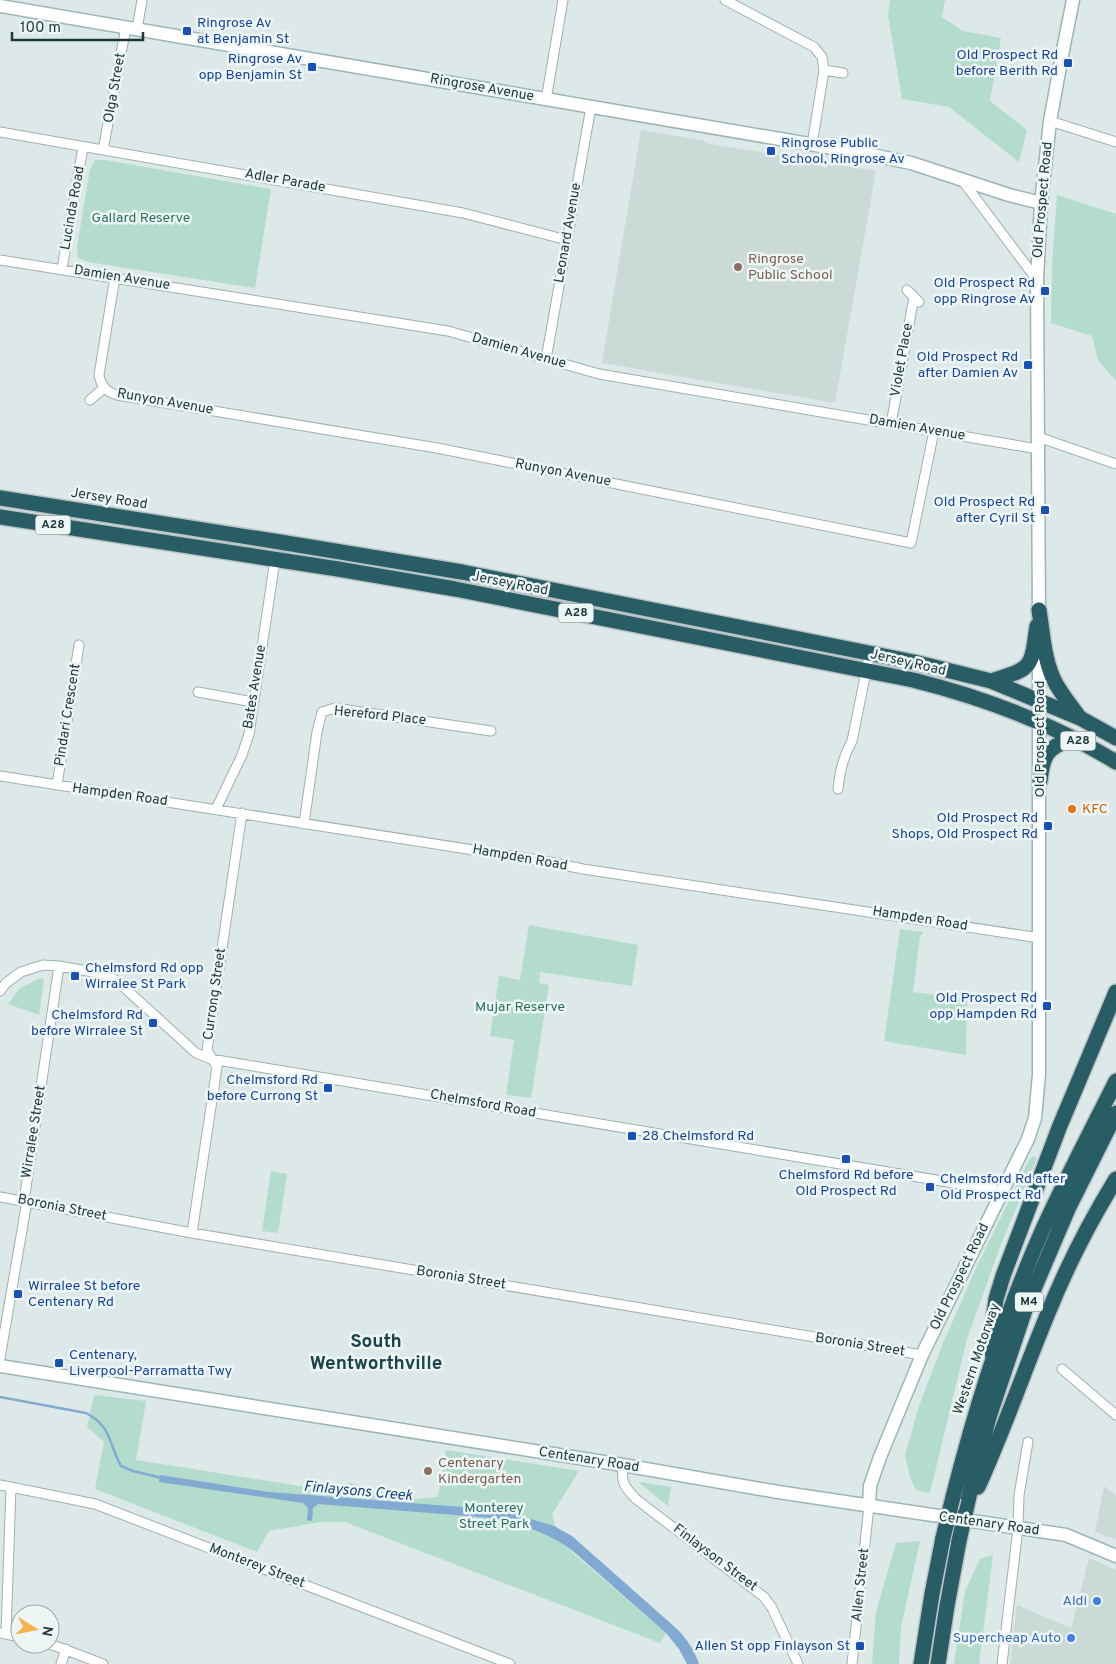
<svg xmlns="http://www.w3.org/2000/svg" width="1116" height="1664" viewBox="0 0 1116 1664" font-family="Overpass,sans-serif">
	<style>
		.built { fill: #cbd9d7 }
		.green { fill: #b4dccd }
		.water { fill: #81a9d2 }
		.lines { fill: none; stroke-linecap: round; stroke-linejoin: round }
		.stream { stroke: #81a9d2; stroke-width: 2.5 }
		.street-casing { stroke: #9fb0b0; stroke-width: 11 }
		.secondary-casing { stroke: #9bb5b5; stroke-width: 15 }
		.highway-casing { stroke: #bcc3c4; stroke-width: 18 }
		.street { stroke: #fff; stroke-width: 9 }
		.secondary { stroke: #fff; stroke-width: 12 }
		.highway { stroke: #295d66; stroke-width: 15 }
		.highway-bridge-casing { stroke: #bcc3c4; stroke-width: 18; stroke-linecap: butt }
		.highway-bridge { stroke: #295d66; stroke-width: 15 }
		.transit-dot { fill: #1a4fb4; stroke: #edf6f5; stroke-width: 2 }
		.education-dot { fill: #8d6e63; stroke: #edf6f5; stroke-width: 2 }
		.food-dot { fill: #e8710a; stroke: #edf6f5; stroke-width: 2 }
		.shop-dot { fill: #3f7fe0; stroke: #edf6f5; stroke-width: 2 }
		.labels { text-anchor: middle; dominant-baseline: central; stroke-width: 5; stroke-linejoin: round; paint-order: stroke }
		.shield { fill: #edf6f5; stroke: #5c7071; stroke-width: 1 }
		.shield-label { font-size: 12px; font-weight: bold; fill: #1e3739 }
		.transit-label { font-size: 14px; fill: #164399; stroke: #edf6f5; text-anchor: end }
		.street-label { font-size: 14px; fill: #1e3739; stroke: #edf6f5 }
		.park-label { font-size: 14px; fill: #27715d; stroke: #edf6f5 }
		.education-label { font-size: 14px; fill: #785e54; stroke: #edf6f5; text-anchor: start }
		.food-label { font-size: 14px; fill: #c56008; stroke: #edf6f5; text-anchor: start }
		.shop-label { font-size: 14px; fill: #366cbe; stroke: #edf6f5; text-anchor: end }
		.water-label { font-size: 15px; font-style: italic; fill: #174576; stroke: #edf6f5 }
		.district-label { font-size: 19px; font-weight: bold; fill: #1a464b; stroke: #edf6f5 }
	</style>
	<rect width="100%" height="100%" fill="#dce9e8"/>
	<path class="built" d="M641,130L704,141L710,144L876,171L835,403L602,363Z
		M1104,1486L1116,1496V1539L1095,1532Z
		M1089,1558L1116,1570V1664H1010L1017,1605L1071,1628Z"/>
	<path class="green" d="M890,0H945L942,17L963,31L1001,38L990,101L1027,130L1019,162L949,107L902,99L888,15Z
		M95,160H105L271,189L255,288L88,262L78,258L77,247L90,169Z
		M1057,195L1116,214V381L1098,360L1092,336L1051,323L1052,266Z
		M529,925L638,945L632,986L540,972L539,983L549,985L531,1098L506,1095L514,1040L490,1036L499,976L520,980Z
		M900,929L923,932L920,937L913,992L967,999L966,1055L884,1041Z
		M38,979H42L44,981L39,1015L8,1004L19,989Z
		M1033,1156L1037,1158L1000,1247L967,1339L930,1493L916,1490L910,1477L905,1455L919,1406L943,1343L977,1266L1029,1160Z
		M271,1171L287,1174L278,1233L262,1231Z
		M94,1395L146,1401L136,1460L325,1490L350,1483L416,1499L438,1497L446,1450L579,1471L552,1514L559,1541L666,1633L660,1643L345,1522H321L269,1531L257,1552L95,1489L104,1442L87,1427Z
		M638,1482L671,1487L668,1506Z
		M920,1541L901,1627L899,1664H872L876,1612L896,1543Z
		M993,1555L979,1664H954L965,1591L980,1559Z"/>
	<path class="water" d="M160,1475L269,1492L501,1510L554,1526L572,1536L677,1629C687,1639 695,1651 699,1664H687L679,1649L666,1633L574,1552C551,1534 520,1523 492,1518L318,1504L313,1508L312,1521L307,1520L308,1508L303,1503L159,1482Z"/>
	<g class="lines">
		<path class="stream" d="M0,1397L86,1413C112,1427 108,1442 121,1466L133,1471L162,1478"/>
		<g class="street-casing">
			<path id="street" d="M725,0L814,47L822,57L824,70L812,145
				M137,29L142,0
				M824,70L843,73
				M546,100L563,0
				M1050,121L1116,142
				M0,132L463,213L567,240
				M103,150L126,27
				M962,180L1037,280
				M0,260L448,331L599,374L1038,449
				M62,269L83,147
				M115,277L99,375C101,386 106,392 117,395L437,448L911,543L934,431
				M907,290L919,302
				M546,359L591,107
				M90,400L104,388
				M891,424L914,297
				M1038,437L1116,464
				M198,692L253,702
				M0,776L544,861L583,869L1040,938
				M57,785L79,645
				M838,789C840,771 843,757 852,741L870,652
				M216,809L242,755L249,734L275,560
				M304,824L317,732L322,712L335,708L491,731
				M0,991L6,983L21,972L43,965L59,966L104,974L117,981L196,1053L211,1059L1002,1191
				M0,1197L192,1233L922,1355
				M192,1233L217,1067L207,1050L242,813
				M0,1358L26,1207L25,1194L59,966
				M1062,1369L1116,1415
				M623,1465C621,1484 624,1486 636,1499L764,1597L772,1608L798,1664
				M0,1485L95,1504L510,1664
				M0,1633L20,1637
				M6,1634L11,1487
				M50,1644L103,1664
				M61,1664L66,1649
				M852,1664L869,1506
				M1002,1664L1018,1528L1019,1495L1028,1442"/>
		</g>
		<g class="secondary-casing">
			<path id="secondary" d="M0,6L862,153L911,163L1009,195L1041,203
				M1039,620L1037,280L1041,203L1050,121L1064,45L1073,0
				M0,1366L623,1465L778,1492L1066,1535L1116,1556
				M869,1506L870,1486L880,1457L922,1355L1028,1139L1035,1118L1039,1074V642"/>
		</g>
		<g class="highway-casing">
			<path id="highway" d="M0,498L280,542L462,572L914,662L991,681L1080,718L1116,738
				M0,517L338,569L455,589L913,680C985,698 1052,723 1116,762
				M1039,610C1043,635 1044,662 1056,684C1063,696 1071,706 1079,717
				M991,681C1032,668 1031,670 1037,626
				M1040,781C1043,753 1047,749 1072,738
				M989,1350L996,1299L1003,1276L1059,1128L1116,992
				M978,1487C1003,1432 1023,1374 1046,1318C1065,1270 1089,1223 1116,1179
				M953,1497C976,1406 1004,1317 1042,1231C1065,1180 1091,1131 1116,1081
				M965,1514L978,1457L990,1414L1025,1310L1068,1209L1116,1113
				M921,1664L932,1594L943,1538
				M938,1664L947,1606L959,1541"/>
		</g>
		<use href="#street" class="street"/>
		<use href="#secondary" class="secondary"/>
		<use href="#highway" class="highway"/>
		<g class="highway-bridge-casing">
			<path id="highway-bridge" d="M943,1538L953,1497
				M959,1541L965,1514"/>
		</g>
		<use href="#highway-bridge" class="highway-bridge"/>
	</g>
	<g class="transit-dot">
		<rect x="182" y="26" width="10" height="10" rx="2.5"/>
		<rect x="1063" y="58" width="10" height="10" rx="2.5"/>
		<rect x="307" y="62" width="10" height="10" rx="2.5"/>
		<rect x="766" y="146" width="10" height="10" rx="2.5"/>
		<rect x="1040" y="286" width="10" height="10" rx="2.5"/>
		<rect x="1023" y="360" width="10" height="10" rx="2.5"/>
		<rect x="1040" y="505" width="10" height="10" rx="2.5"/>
		<rect x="1043" y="821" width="10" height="10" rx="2.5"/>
		<rect x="70" y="971" width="10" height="10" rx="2.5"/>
		<rect x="1042" y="1001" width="10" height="10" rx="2.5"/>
		<rect x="148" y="1018" width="10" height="10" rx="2.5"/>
		<rect x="323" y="1083" width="10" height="10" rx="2.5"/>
		<rect x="627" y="1131" width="10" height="10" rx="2.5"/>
		<rect x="841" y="1154" width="10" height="10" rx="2.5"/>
		<rect x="925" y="1182" width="10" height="10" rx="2.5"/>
		<rect x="13" y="1289" width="10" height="10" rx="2.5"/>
		<rect x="54" y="1358" width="10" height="10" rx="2.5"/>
		<rect x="855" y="1641" width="10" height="10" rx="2.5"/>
	</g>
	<g class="education-dot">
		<circle cx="738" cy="267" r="5"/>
		<circle cx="428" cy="1471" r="5"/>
	</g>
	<circle class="food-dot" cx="1072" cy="809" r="5"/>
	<g class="shop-dot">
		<circle cx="1097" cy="1601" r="5"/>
		<circle cx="1071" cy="1638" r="5"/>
	</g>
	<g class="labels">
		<g class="shield">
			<rect x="35.5" y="515.5" width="35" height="19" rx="4"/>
			<rect x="558.5" y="603.5" width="35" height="19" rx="4"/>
			<rect x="1060.5" y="731.5" width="35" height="19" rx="4"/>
			<rect x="1015" y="1292.5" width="28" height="19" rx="4"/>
		</g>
		<g class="shield-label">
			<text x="53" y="525">A28</text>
			<text x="576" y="613">A28</text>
			<text x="1078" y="741">A28</text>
			<text x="1029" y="1302">M4</text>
		</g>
		<g class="transit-label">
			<text x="197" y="23" text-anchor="start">Ringrose Av<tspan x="197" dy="16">at Benjamin St</tspan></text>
			<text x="1058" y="55">Old Prospect Rd<tspan x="1058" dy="16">before Berith Rd</tspan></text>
			<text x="302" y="59">Ringrose Av<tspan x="302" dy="16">opp Benjamin St</tspan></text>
			<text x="781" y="143" text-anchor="start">Ringrose Public<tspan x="781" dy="16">School, Ringrose Av</tspan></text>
			<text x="1035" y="283">Old Prospect Rd<tspan x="1035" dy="16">opp Ringrose Av</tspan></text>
			<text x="1018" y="357">Old Prospect Rd<tspan x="1018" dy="16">after Damien Av</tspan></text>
			<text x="1035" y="502">Old Prospect Rd<tspan x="1035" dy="16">after Cyril St</tspan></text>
			<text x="1038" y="818">Old Prospect Rd<tspan x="1038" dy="16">Shops, Old Prospect Rd</tspan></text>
			<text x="85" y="968" text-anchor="start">Chelmsford Rd opp<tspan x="85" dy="16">Wirralee St Park</tspan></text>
			<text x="1037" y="998">Old Prospect Rd<tspan x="1037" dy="16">opp Hampden Rd</tspan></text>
			<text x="143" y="1015">Chelmsford Rd<tspan x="143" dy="16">before Wirralee St</tspan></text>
			<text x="318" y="1080">Chelmsford Rd<tspan x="318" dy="16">before Currong St</tspan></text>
			<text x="642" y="1136" text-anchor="start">28 Chelmsford Rd</text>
			<text x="846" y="1175" text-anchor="middle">Chelmsford Rd before<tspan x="846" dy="16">Old Prospect Rd</tspan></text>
			<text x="940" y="1179" text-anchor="start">Chelmsford Rd after<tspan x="940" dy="16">Old Prospect Rd</tspan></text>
			<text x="28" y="1286" text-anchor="start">Wirralee St before<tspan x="28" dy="16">Centenary Rd</tspan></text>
			<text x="69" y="1355" text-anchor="start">Centenary,<tspan x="69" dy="16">Liverpool-Parramatta Twy</tspan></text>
			<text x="850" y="1646">Allen St opp Finlayson St</text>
		</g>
		<g class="street-label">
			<text transform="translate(115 88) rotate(-80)">Olga Street</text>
			<text transform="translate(482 88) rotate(10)">Ringrose Avenue</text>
			<text transform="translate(285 181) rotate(10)">Adler Parade</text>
			<text transform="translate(1043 200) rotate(-85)">Old Prospect Road</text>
			<text transform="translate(73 208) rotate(-80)">Lucinda Road</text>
			<text transform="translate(568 233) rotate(-80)">Leonard Avenue</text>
			<text transform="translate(122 278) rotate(9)">Damien Avenue</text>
			<text transform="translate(519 351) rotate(16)">Damien Avenue</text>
			<text transform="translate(902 360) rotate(-80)">Violet Place</text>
			<text transform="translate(165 402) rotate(10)">Runyon Avenue</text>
			<text transform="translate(917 428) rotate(10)">Damien Avenue</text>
			<text transform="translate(563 473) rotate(11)">Runyon Avenue</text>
			<text transform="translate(109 499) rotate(9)">Jersey Road</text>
			<text transform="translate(510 584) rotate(11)">Jersey Road</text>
			<text transform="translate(908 663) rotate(13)">Jersey Road</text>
			<text transform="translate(255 687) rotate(-81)">Bates Avenue</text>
			<text transform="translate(68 715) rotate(-81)">Pindari Crescent</text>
			<text transform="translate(380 716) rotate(6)">Hereford Place</text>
			<text transform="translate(1040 739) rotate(-90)">Old Prospect Road</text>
			<text transform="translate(120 795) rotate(8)">Hampden Road</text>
			<text transform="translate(520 858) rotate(10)">Hampden Road</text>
			<text transform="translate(920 919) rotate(9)">Hampden Road</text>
			<text transform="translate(215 994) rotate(-82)">Currong Street</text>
			<text transform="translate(483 1104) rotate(10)">Chelmsford Road</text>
			<text transform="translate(34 1132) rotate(-81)">Wirralee Street</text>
			<text transform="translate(62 1208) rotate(11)">Boronia Street</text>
			<text transform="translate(960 1277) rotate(-64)">Old Prospect Road</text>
			<text transform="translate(461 1278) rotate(9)">Boronia Street</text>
			<text transform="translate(860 1345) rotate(9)">Boronia Street</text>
			<text transform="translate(977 1359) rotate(-71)">Western Motorway</text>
			<text transform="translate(589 1460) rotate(9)">Centenary Road</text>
			<text transform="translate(989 1524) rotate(8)">Centenary Road</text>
			<text transform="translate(715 1558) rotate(37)">Finlayson Street</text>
			<text transform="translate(257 1566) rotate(21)">Monterey Street</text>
			<text transform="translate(861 1585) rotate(-84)">Allen Street</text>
		</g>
		<g class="park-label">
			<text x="141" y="218">Gallard Reserve</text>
			<text x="520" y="1007">Mujar Reserve</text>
			<text x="494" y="1508">Monterey<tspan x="494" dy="16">Street Park</tspan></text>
		</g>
		<g class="education-label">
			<text x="748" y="259">Ringrose<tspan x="748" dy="16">Public School</tspan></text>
			<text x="438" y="1463">Centenary<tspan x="438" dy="16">Kindergarten</tspan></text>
		</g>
		<g class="food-label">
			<text x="1082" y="809">KFC</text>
		</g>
		<g class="shop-label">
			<text x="1087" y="1601">Aldi</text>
			<text x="1061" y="1638">Supercheap Auto</text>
		</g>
		<g class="water-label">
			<text transform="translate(358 1492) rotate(5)">Finlaysons Creek</text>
		</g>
		<g class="district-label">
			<text x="376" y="1342">South<tspan x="376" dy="22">Wentworthville</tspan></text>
		</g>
	</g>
	<g transform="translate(35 1629) rotate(100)"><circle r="24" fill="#edf6f5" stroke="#9aaaaa"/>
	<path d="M0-4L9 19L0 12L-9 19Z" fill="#f7b14d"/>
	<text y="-8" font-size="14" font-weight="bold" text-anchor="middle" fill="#1e3739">N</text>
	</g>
	<path d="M12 32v8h131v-8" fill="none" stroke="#1e3739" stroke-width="2.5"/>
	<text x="20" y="32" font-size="15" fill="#1e3739" stroke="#edf6f5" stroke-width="4" paint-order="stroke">100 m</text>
</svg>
